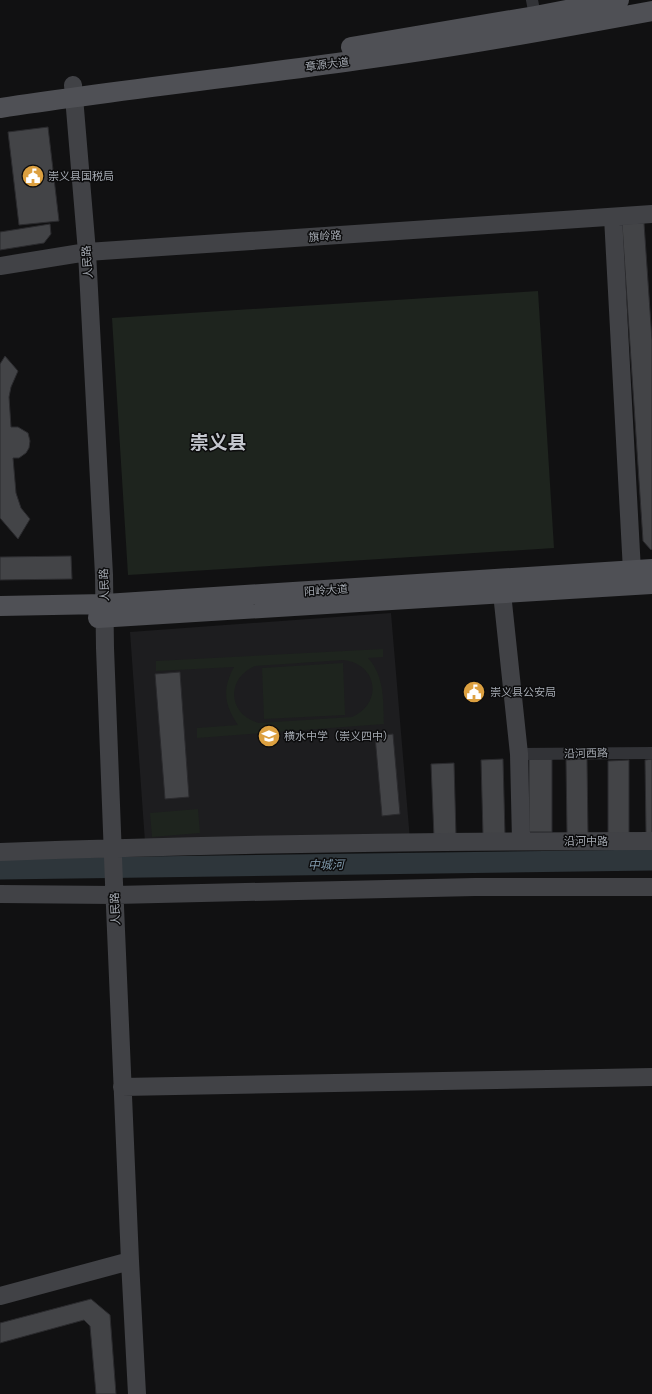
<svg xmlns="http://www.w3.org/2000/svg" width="652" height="1394" viewBox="0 0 652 1394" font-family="'Public Sans','Noto Sans SC',sans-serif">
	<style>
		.built { fill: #1d1d1f }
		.green { fill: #1e241e; fill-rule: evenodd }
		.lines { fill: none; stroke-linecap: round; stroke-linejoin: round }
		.river { stroke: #2e363b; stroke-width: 21 }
		.building { fill: #434447; stroke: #2b2b2e }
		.street { stroke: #323337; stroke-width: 12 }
		.secondary { stroke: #414246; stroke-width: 18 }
		.primary { stroke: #4f5055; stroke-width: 20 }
		.labels { text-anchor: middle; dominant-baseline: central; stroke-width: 3; stroke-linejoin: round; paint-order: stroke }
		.street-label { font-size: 11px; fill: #a4a9b1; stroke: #0c0c0d }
		.poi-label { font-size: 11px; fill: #a4a9b1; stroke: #0c0c0d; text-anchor: start }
		.water-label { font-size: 12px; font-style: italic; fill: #7e97a9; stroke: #0c0c0d }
		.town-label { font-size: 19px; font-weight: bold; fill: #c4c7ce; stroke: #0c0c0d }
	</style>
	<rect width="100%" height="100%" fill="#111112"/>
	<path class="built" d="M391,613L410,840L145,842L130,632Z"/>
	<path class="green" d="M538,291L554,548L128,575L112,318Z
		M383,649V657L368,658C385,677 383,701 384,724L197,738V728L238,725C224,705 222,689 234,667L156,671V661ZM343,660C377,663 384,703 352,717L259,723C228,715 225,679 255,666Z
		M343,663L345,715L264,719L262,668Z
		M198,809L200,833L152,837L150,813Z"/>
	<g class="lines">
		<path class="river" d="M0,869L652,860"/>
	</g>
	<path class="building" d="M48,127L59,221L19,225L8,132Z
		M644,223L652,340V549L651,550L643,541L622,224Z
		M50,224L51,234L44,243L0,250V232Z
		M5,356L18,371L11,387L9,397L11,427H18L28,433L30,441L29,448L26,453L19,458H13L16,493L21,508L30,519L18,539L0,518V364Z
		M71,556L72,579L0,580V557Z
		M180,672L189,797L165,799L155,674Z
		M393,734L400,814L382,816L375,736Z
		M503,759L505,835H483L481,760Z
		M529,759H552V832H529Z
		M587,759L588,834H567L566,760Z
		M652,759V833H646L645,760Z
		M629,760V834H608V761Z
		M454,763L456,836L434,837L431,764Z
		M91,1299L110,1315L116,1394H96L90,1326L84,1320L0,1343V1323Z"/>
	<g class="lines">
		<path class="street" d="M532,0L535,16
			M519,754L652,753"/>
		<path class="secondary" d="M73,85L87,252L104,575L105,648L114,883L130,1261L137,1394
			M613,217L632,571
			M0,266L87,252L652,214
			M502,593L519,754L521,841
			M0,852C217,844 435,841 652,841
			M0,894L115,895L475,887H652
			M122,1087L652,1077
			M0,1296L130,1261"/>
		<path class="primary" d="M351,47L535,16L619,0
			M0,108C119,90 239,77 358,60C456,47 554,29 652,11
			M0,606L105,604L652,569
			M98,618L652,584"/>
	</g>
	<defs>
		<g id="civic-disc" transform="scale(1.15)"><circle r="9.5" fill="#dca040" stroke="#0c0c0d"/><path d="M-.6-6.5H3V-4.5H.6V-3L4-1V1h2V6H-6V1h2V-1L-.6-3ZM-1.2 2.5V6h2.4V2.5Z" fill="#fff"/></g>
		<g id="school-disc" transform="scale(1.15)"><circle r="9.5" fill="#dca040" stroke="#0c0c0d"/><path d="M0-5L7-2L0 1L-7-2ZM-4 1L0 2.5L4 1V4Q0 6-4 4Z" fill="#fff"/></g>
	</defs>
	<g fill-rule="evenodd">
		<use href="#civic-disc" x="33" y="176"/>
		<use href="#civic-disc" x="474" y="692"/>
		<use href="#school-disc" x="269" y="736"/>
	</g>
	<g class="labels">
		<g class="street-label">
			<text transform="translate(327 64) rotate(-7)">章源大道</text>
			<text transform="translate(325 236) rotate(-4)">旗岭路</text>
			<text transform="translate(87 262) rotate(-94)">人民路</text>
			<text transform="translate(104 585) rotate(-92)">人民路</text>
			<text transform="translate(326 590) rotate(-4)">阳岭大道</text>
			<text transform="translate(586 753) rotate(-1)">沿河西路</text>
			<text x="586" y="841">沿河中路</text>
			<text transform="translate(115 909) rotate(-93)">人民路</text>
		</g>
		<g class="poi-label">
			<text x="48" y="176">崇义县国税局</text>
			<text x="490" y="692">崇义县公安局</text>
			<text x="284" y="736">横水中学（崇义四中）</text>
		</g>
		<g class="water-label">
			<text transform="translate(326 865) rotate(-1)">中城河</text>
		</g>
		<g class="town-label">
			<text x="218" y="442">崇义县</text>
		</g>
	</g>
</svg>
